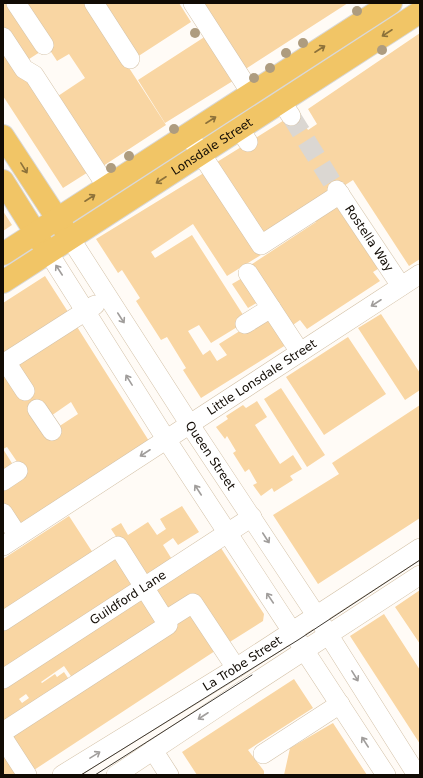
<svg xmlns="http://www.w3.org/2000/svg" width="423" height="778" viewBox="0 0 423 778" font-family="'DejaVu Sans',sans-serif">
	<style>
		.building { fill: #f9d6a3; fill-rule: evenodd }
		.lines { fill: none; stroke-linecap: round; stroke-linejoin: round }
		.minor-tunnel { stroke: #dbd7d2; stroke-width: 19; stroke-dasharray: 19 10; stroke-linecap: butt }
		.minor-casing { stroke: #d4c2a8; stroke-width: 20 }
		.major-casing { stroke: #d9d8d7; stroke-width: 24 }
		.minor { stroke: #fff; stroke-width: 19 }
		.major { stroke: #f1c566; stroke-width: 22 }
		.tram { stroke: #3d3831; stroke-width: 1 }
		.tree { fill: #ae9c7f }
		.oneway { stroke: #8c713a }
		.oneway2 { stroke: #a09d9b }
		.labels { text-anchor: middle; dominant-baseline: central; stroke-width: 3; stroke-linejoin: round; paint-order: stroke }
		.street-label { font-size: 12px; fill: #110b04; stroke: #fff }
	</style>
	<rect width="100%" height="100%" fill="#fffbf6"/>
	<path class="building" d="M3,3H12L43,50L23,63L3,33Z
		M19,3H87L166,125L100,168L58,96L85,78L69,54L57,61Z
		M103,3H179L191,22L137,57Z
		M200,3H348L244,70Z
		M420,33V259L409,266L353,180L265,236L217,162L297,112L308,130L317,124L308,109Z
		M206,36L236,79L165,123L138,80Z
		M3,42L93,169L63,188L3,96Z
		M207,171L261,255L227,276L193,224L151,252L155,258L192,235L247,321L211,343L199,325L188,331L203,355L210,350L217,361L227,355L219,344L270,312L289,343L201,398L183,370L186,368L167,337L161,340L136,301L140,298L122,270L118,273L96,239Z
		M340,200L383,266L373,272L380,281L307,329L300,320L290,327L249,266L316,222L313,218Z
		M3,211L12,225L3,231Z
		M45,276L70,315L3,360V303Z
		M244,277L260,301L248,308L232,284Z
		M381,314L420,373V390L405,400L358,328Z
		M74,322L149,441L18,527L3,504V485L24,472L7,447L3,449L15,468L3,477V365L12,362ZM71,402L78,414L55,429L48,418Z
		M348,337L386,394L324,435L286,377Z
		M281,388L325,455L307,467L264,399Z
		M257,401L267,417L255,425L280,464L293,455L302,469L290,476L293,480L274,492L272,488L261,496L253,485L257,483L249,469L245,472L233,453L236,451L227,436L225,439L216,427L228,419L226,416L243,405L246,408Z
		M420,405V518L318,584L273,515L339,474L332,463Z
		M182,506L199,532L178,545L173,538L163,545L173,561L147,578L135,565L111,529L121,523L128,535L148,522L157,535L166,529L160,519Z
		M69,516L93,553L3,617V559Z
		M219,545L264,614L263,621L225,645L194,597L167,615L151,589Z
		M118,551L138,583L3,669V626Z
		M420,590V644L395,607Z
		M144,591L165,623L75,682L64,666L41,682L42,683L55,674L57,677L64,672L72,684L3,728V684ZM26,694L29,698L22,703L19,699Z
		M190,608L218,649L31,772L7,735Z
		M384,614L420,670V744L350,636Z
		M294,679L313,708L248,750L264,771V775H197L182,752Z
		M333,723L367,775H284L290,748Z
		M3,754L17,775H3Z"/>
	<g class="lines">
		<path class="minor-tunnel" d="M291,116L337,190"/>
		<g class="minor-casing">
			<g id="minor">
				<path d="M16,3L44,45"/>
				<path d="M94,3L130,59"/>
				<path d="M193,3L251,93"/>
				<path d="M3,37L24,69L34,75L107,187"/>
				<path d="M281,101L291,116"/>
				<path d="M239,128L248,142"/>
				<path d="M188,134L261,245L340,194"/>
				<path id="s1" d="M337,190L401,286"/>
				<path id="s2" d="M70,238L196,434L316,615L417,775"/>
				<path d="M48,252L166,439L386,775"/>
				<path d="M248,273L300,352"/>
				<path d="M245,324L271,308"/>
				<path d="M25,391L6,362L95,305"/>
				<path d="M37,409L52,431"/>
				<path d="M3,481L18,471"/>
				<path d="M3,513L18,536"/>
				<path id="s3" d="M3,546L420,274"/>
				<path d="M166,620L193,603L236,668"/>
				<path d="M3,621L118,546L168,625L3,732"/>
				<path id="s4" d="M3,679L252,517"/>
				<path d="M3,738L27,775"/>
				<path d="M153,750L169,775"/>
				<path d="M263,754L340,704"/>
				<path id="s5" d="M62,775L236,668L420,548"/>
				<path d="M116,775L236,695L420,575"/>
			</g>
		</g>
		<g class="major-casing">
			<g id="major">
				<path d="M3,136L66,232"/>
				<path d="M3,181L43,245"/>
				<path d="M3,254L391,3"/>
				<path id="s6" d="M3,282L420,12"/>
			</g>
		</g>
		<use href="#minor" class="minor"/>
		<use href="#major" class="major"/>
		<path class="tram" d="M81,775L298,640L420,560
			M95,775L252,675"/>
	</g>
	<g class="tree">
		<circle cx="357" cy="11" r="5"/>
		<circle cx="195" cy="33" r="5"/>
		<circle cx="303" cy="43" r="5"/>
		<circle cx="382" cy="50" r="5"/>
		<circle cx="286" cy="53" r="5"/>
		<circle cx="270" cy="68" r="5"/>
		<circle cx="254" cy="78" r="5"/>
		<circle cx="174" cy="129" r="5"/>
		<circle cx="129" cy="156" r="5"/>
		<circle cx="111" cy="168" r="5"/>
	</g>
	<defs><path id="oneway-shaft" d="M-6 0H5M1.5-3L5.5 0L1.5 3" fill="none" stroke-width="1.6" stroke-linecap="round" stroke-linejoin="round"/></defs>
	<g class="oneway">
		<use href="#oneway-shaft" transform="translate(387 33) rotate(147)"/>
		<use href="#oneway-shaft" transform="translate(320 49) rotate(-33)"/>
		<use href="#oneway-shaft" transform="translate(211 120) rotate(-33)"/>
		<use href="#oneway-shaft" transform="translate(24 168) rotate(58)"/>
		<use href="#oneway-shaft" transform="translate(161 180) rotate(147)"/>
		<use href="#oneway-shaft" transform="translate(90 198) rotate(-33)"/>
	</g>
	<g class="oneway2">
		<use href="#oneway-shaft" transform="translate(59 270) rotate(-123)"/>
		<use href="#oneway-shaft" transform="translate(376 303) rotate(147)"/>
		<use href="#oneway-shaft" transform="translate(121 318) rotate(57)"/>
		<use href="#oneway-shaft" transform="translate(129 380) rotate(-122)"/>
		<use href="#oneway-shaft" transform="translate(145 453) rotate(147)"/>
		<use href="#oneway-shaft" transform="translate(198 490) rotate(-123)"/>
		<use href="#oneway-shaft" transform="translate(266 538) rotate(57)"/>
		<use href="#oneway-shaft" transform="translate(270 598) rotate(-124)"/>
		<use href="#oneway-shaft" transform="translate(355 676) rotate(58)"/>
		<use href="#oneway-shaft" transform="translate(203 716) rotate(147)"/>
		<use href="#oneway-shaft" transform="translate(365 742) rotate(-123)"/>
		<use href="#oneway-shaft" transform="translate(95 755) rotate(-32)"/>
	</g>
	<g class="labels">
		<g class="street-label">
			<text stroke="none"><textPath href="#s6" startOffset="249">Lonsdale Street</textPath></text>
			<text stroke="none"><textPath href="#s1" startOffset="58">Rostella Way</textPath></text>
			<text stroke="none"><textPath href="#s3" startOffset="309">Little Lonsdale Street</textPath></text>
			<text stroke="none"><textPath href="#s2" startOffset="259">Queen Street</textPath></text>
			<text stroke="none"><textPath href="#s4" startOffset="149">Guildford Lane</textPath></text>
			<text stroke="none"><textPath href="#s5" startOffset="212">La Trobe Street</textPath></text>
		</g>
	</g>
	<rect width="423" height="778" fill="none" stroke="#110b04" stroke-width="8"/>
</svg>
